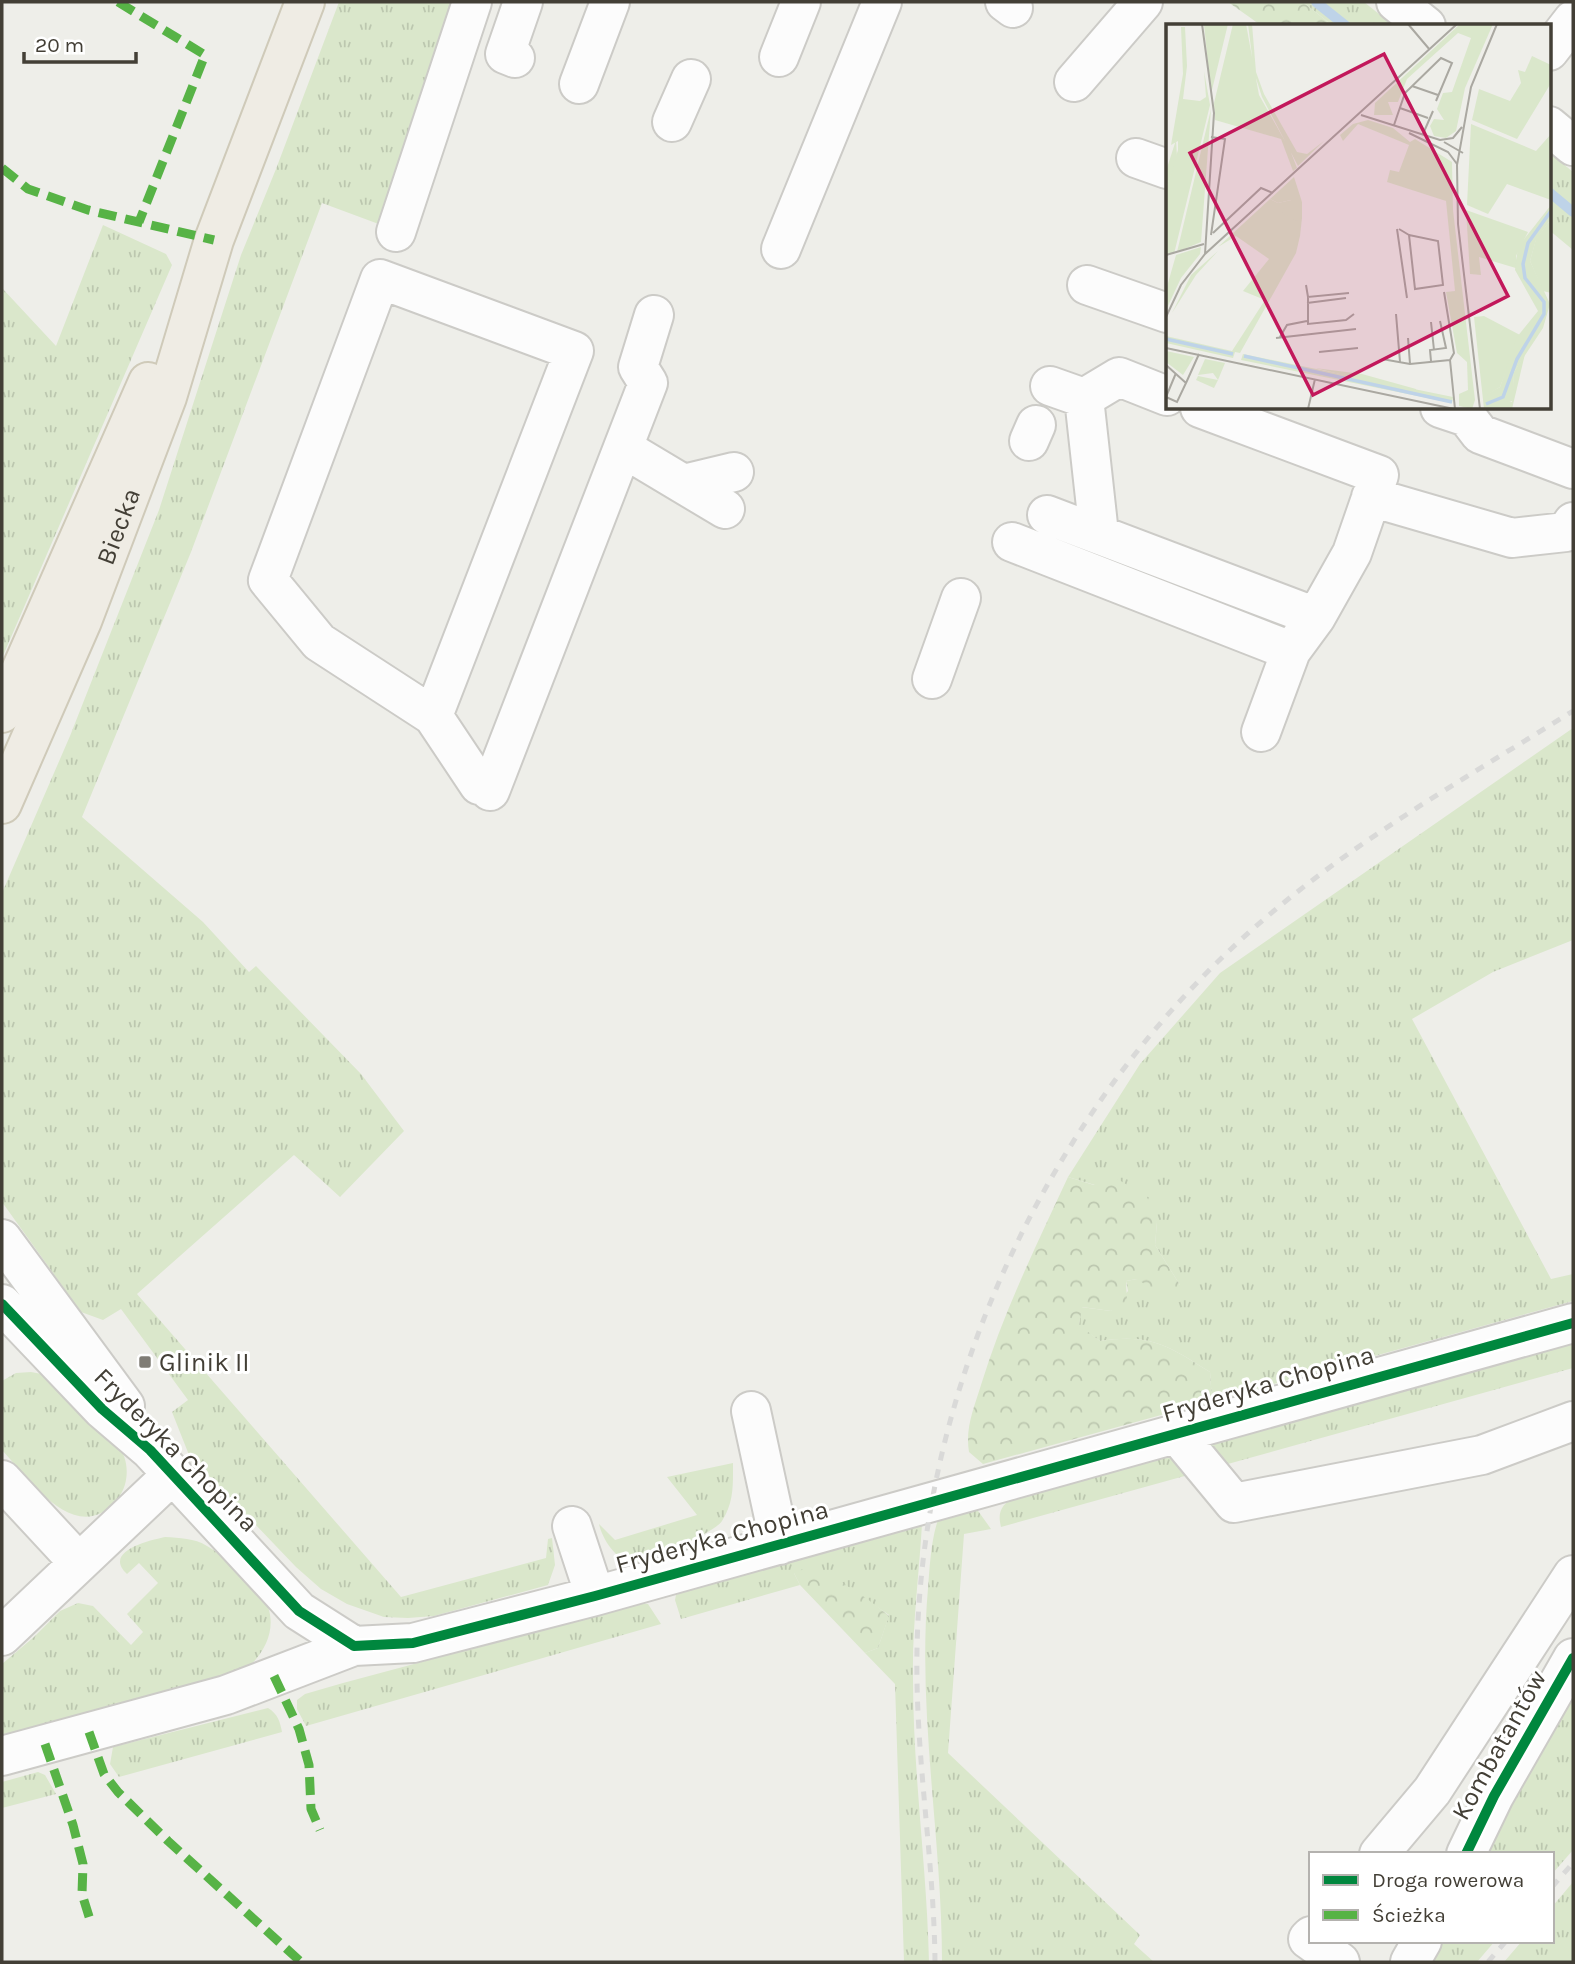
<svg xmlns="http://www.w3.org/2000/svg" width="1575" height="1964" viewBox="0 0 1575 1964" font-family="Karla,sans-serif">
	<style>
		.grass { fill: url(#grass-tufts) }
		.forest { fill: url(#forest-crowns) }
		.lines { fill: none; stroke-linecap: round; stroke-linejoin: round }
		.stream { stroke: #bed3e8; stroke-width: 10 }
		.minor-casing { stroke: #cccbc7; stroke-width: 42 }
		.major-casing { stroke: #cfcab9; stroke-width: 42 }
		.minor { stroke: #fcfcfc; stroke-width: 38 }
		.major { stroke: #efece4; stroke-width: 38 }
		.rail { stroke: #d9d9d8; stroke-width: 5; stroke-dasharray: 9 9; stroke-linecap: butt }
		.quiet { stroke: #57b346; stroke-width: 9; stroke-dasharray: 18 9; stroke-linecap: butt }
		.cycleway-casing { stroke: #fff; stroke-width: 15 }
		.cycleway { stroke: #00873e; stroke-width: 10 }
		.poi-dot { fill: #7f7c75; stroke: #fff; stroke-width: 2.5 }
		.labels { text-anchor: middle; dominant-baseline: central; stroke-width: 6; stroke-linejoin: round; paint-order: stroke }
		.street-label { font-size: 26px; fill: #433f36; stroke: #fff }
		.poi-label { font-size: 26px; fill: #433f36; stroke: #fff; text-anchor: start }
		.inset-river { fill: none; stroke: #bed3e8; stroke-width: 3.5 }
		.inset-road { fill: none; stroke: #aaa8a1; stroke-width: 2 }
		.view { fill: #c2185b; fill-opacity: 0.15; stroke: #c2185b; stroke-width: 3.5 }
		.inset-edge { fill: none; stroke: #433f36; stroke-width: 3.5 }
	</style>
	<defs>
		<pattern id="grass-tufts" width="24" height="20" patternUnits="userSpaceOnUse" patternTransform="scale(1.75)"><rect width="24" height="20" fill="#dae7cb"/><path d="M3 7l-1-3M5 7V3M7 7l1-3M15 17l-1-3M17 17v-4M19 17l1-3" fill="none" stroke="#bcc7af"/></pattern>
		<pattern id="forest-crowns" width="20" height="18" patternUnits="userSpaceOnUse" patternTransform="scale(1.75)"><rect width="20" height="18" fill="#dae7cb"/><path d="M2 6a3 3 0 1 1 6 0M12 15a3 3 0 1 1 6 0" fill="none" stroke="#bcc7af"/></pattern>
	</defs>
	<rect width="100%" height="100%" fill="#eeeee9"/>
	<path class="grass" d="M339,2H453L384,226L322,203L191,552L82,817L203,922L249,972L256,966L361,1074L404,1131L340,1197L294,1155L137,1294L401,1597L546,1558L548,1539L552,1538L555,1565L548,1585L434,1616L408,1618L384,1617L347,1604L321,1589L296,1567L189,1455L172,1412L188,1400L121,1309L103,1320L81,1312L2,1202V893L70,736L159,510L241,255L276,169Z
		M1303,2H1364L1394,26H1333Z
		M1549,152L1573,172V250L1549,230Z
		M103,225L166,254L172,265L2,658V288L56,346Z
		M1573,728V940L1493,972L1412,1019L1551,1279L1573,1274V1301L1212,1401L1210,1372C1169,1346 1150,1333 1100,1341L1079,1326L1081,1307L1111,1311L1128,1291L1126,1281L1137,1279L1180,1285L1155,1245L1157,1222L1095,1185L1068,1177L1140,1064L1220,973Z
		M1573,1344V1368L1001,1527C997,1511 1002,1505 1015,1496Z
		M31,1372L47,1375C66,1394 114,1434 124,1456C129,1470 127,1486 119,1497C78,1551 30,1480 2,1450V1381L16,1373Z
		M733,1463C733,1485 734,1502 722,1521C713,1534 649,1561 634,1562C616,1562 602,1538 599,1524L615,1540L697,1515L667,1477Z
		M976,1508L991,1529L964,1534L948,1753L1140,1935L1134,1944L1154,1962H942C942,1837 917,1713 928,1588C930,1564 931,1537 940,1514Z
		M922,1524C919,1576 912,1627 913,1679C913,1774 927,1868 929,1962H904L895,1684L865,1653L878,1648L889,1615L849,1588L794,1573L800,1585L681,1619L675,1600L676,1595L696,1587Z
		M165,1537C180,1538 194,1538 207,1546C222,1554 232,1566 243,1578C250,1586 264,1597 268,1607C277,1632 262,1658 242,1672L2,1739V1664L34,1637L60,1611L78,1603L93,1606L131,1645L143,1632L127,1614L158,1583L139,1563L127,1574C102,1551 151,1540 165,1537Z
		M641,1603L648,1604L661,1624L306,1726L297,1709V1700L305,1694L343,1683Z
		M1573,1694V1850L1552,1874V1854H1483Z
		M268,1708C278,1714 280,1722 282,1732L119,1777L110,1764L113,1747Z
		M38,1772L45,1775L56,1794L2,1808V1782Z
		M1573,1882V1962H1504L1522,1941H1552V1907Z
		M1436,1941H1495L1477,1962H1424Z"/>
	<path class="forest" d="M1228,2H1303L1333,26H1262Z
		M1111,1175L1147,1197L1157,1222L1155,1245L1180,1285L1175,1294L1161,1295L1137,1279L1126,1281L1127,1301L1111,1311L1082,1307L1079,1325L1100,1341C1150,1333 1169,1346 1210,1372L1212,1401L983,1464L969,1452C965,1428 974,1408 981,1385C1003,1313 1036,1246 1068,1177L1094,1185Z
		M805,1568C836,1576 864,1595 889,1616L878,1648L865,1653L800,1585L794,1573Z"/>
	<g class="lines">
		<path class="stream" d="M1316,2L1346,26
			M1549,192L1573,212"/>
		<g class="minor-casing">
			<path id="minor" d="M1005,2L1013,8
				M1396,2L1426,26
				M1549,51L1573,20
				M779,57L801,2
				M515,58L505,54L523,2
				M1074,82L1143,2
				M579,84L610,2
				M672,122L691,79
				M1549,126L1573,146
				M1136,158L1167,169
				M396,232L472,2
				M781,249L882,2
				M1087,285L1167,313
				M1050,386L1084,398L1119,377L1167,396
				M1084,398L1099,534
				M1200,408L1379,475L1352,553L1316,617L1291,651
				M1440,408L1467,417L1480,434L1573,469
				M1029,441L1036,425
				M623,448L725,509
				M684,484L734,472
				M1371,497L1512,538L1566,532L1573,522
				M1047,515L1316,617
				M1012,542L1291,651L1261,732
				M932,679L961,598
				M433,716L319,642L268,580L380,279L574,351L433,716L479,785
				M490,791L648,383L638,367L654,315
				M2,1239L125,1406
				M2,1304L102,1409L150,1450L299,1611L354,1646L413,1643L595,1596L1573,1323
				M751,1411L780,1545
				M1176,1433L1234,1503L1482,1455L1573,1421
				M2,1480L79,1563
				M572,1526L595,1596
				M2,1636L173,1474
				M2,1756L226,1695L354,1646
				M1379,1854L1432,1791L1573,1575
				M1466,1854L1494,1796L1573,1658
				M1311,1936L1308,1939L1340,1962
				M1410,1962L1422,1941"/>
		</g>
		<g class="major-casing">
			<g id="major">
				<path d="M2,713L148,382"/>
				<path id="s1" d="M2,804L82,621L167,397L214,240L305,2"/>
			</g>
		</g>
		<use href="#minor" class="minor"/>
		<use href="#major" class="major"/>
		<path class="rail" d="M1552,1887L1573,1863
			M935,1962C934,1858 915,1755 917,1650C922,1368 1063,1083 1281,905C1371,831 1474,773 1573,711
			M1488,1962L1506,1941"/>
		<path class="quiet" d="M118,2L205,55L139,222
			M2,168L28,189L88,210L214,240
			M274,1676L299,1729L309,1765L311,1809L320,1830
			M89,1732L104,1774L118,1792L168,1841L301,1962
			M45,1744L73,1825L83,1864L82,1894L91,1923"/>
		<g class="cycleway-casing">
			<path id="cycleway" d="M2,1304L102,1409L150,1450L299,1611L354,1646L413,1643L595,1596L1573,1323
				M1466,1854L1494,1796L1573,1658"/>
		</g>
		<use href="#cycleway" class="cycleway"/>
	</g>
	<rect class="poi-dot" x="138" y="1355" width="14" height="14" rx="3.5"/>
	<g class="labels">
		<g class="street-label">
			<text stroke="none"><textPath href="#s1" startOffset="301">Biecka</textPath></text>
			<text transform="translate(1268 1384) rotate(-16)">Fryderyka Chopina</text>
			<text transform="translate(176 1450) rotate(45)">Fryderyka Chopina</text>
			<text transform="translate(722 1537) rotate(-15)">Fryderyka Chopina</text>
			<text transform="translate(1499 1745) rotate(-61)">Kombatantów</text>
		</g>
		<g class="poi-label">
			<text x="159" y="1362">Glinik II</text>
		</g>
	</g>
	<g transform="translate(1166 24)">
		<rect width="385" height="385" fill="#eeeee9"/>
		<path d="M38,0H62L45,70ZM67,0H80L93,71L124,126L131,144L127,147L115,115L49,96L48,79ZM82,0H86L90,48L98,70L131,128L141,130L158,117L132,142L96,73L88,48ZM294,0H327L299,64L290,107L280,114L268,112L264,102L268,95L278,96L271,85L277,69L286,68L305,14L292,9L241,55L232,78H222L227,91H208L209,79ZM15,3H19L21,42L17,75L34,77L40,73L38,47L44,81L8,230H0V165L12,126V117L5,121L17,50ZM366,32L385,41V59L351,115L306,96L313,65L344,77L355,59L352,46L359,48ZM45,85L35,218L11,228ZM202,96L227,104L244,118L249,115L286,138L287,186L309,376L306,385L293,382V370L302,366L301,338L291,329L280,268L289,267L280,177L221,158L224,146L233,148L243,121L192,100L177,117L174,111L187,100ZM305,100L370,127L385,110V176L341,160L322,190L301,181ZM104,175L112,179L125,176L121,186L136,194L134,212L130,229L74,329L69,328L67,334L0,319V312L66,327L99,276L77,267L103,235L70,212L52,223ZM300,186L362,208L350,232L353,245L313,233L315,251L304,250ZM385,195V269L377,267L364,237L370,215ZM35,223L34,230L15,254L0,286V266L10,231ZM52,227L30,251L6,289L25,251ZM318,292L354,311L334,363L324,369L346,378L348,348L359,330L346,385H318L308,293ZM0,327L28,333L17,351L0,338ZM77,330L287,373L286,379L75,336ZM39,335L59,339L52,356L48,364L30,356L32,352L52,356L47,349L32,351Z" fill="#dae7cb"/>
		<path d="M10,116L11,133L0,165V147ZM128,153L136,178V194L131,197L115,188L125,176L112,179L104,175ZM385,181V195L370,216L364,237L384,280L377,304L348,348L347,377L324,378L321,370L334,363L351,313L372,287L349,246L352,223ZM149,344L196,350L250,365V369Z" fill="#dae7cb"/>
		<path class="inset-river" d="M0,315L67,330M78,332L286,378M320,380L337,373L351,335L378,290V278L359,254L357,240L362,219L385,187"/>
		<path class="inset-road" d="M36,0L48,89L39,230M242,0L264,26M246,62L272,71M234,84L262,94M195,91L274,116L287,114L296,103M228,101L239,69L275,34L286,39L270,77M243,109L282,128L291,140M257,110L267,87M278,118L297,129M231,205L241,274M233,205L243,211L249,265L277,261L272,217L243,211M47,209L95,164L107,169M45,211L59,115L45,113M0,231L38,220M140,261L142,273L183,269M278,268L288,329L284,336L289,385M142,273V300L180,296L188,290M141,279L180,274M230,290L234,338M0,293L15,261L39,230L291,0M265,298L268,326M114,313L121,301L141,297M110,314L190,305M242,314L244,340M0,324L288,385M153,328L192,324M216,335L244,340L284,336M265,337L264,326L280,324L274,297M0,341L20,359L11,378L0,373M20,359L33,330M0,373L10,349M142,385L149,355M314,385L292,200L291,141L305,63L331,0"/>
		<path class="view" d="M218,30L342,272L147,371L24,129Z"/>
		<rect width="385" height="385" class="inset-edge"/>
	</g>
	<rect width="1575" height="1964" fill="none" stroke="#433f36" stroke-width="7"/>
	<rect x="1309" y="1852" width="245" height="91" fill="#ffffff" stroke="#b4b2af" stroke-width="2"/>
	<rect x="1323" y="1875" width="35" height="10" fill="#00873e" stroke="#b4b2af" stroke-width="2"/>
	<text x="1372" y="1887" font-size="21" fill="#433f36">Droga rowerowa</text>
	<rect x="1323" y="1910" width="35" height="10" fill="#57b346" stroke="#b4b2af" stroke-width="2"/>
	<text x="1372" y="1922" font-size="21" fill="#433f36">Ścieżka</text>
	<path d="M24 52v10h112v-10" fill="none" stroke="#433f36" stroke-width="3.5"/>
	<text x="35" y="52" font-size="21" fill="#433f36" stroke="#ffffff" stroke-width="5" paint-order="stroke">20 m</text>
</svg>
